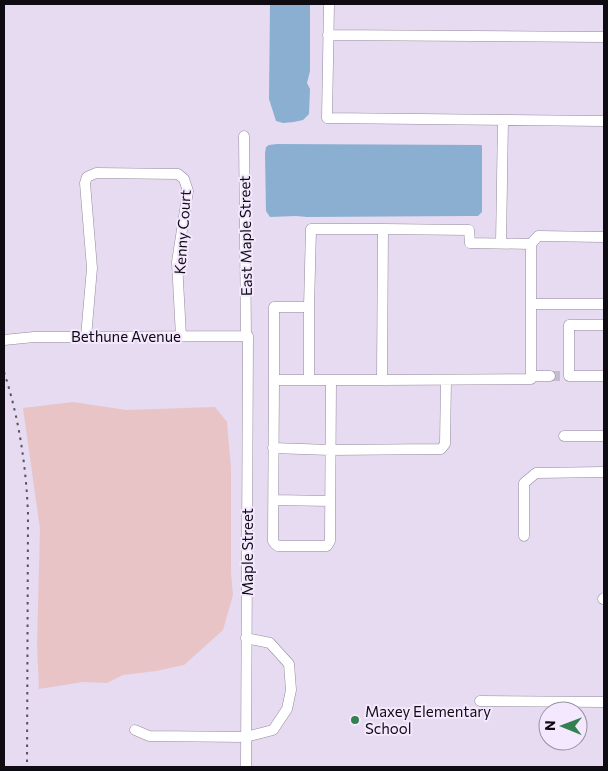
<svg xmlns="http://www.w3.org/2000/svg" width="608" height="771" viewBox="0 0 608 771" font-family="Commissioner,sans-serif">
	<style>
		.green { fill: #e8c4c7 }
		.water { fill: #8bafd1 }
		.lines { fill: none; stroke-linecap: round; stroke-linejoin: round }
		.minor-tunnel { stroke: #c6bcd0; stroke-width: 10; stroke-dasharray: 10 5; stroke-linecap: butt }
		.minor-casing { stroke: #948a9e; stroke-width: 11 }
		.minor { stroke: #fff; stroke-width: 10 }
		.rail { stroke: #57515d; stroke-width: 2; stroke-dasharray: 2.5 5; stroke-linecap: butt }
		.poi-dot { fill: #338150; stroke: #f4e8fe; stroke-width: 2 }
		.labels { text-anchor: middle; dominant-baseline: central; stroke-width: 4; stroke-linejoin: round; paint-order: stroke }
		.street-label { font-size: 15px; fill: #0e0b12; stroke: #f4e8fe }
		.poi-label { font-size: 15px; fill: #0e0b12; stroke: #f4e8fe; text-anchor: start }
	</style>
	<rect width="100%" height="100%" fill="#e6dbf1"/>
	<path class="green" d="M73,402L126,410L215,407L227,422L231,468V573L233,595L223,630L184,665L156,671L123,675L107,683L83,682L39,689L37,646L40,529L23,408Z"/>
	<path class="water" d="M270,4H310V71L307,83L310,89L309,114L303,120L294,122L283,123L276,121L269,99Z
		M277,144L481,145L482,146V212L478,216H467L307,217L296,216L270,217L266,211L265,153L266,147L269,145Z"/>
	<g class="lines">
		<path class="minor-tunnel" d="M550,376H561"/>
		<g class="minor-casing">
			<path id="minor" d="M329,4L327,118L604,121
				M328,35L604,37
				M244,136L246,336
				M383,229L469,230L470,243L531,244V379L382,380Z
				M501,243L503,120
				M531,244L538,236L604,237
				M531,304H604
				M309,307L311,229H383
				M604,325H569V376H604
				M86,337L92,268L85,183L87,177L96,173L178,174L184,179L188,191L177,262L181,336
				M4,340L34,337L248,336L246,767
				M531,376H550
				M274,380L273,541L275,544L278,546H327L330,541L331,380
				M309,380V307H274V380H382
				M564,436H604
				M273,448L330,450L441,449L445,444L446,380
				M274,500L330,501
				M524,536V483L536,473L604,472
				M603,599L604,598
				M480,701L604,702
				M135,730L149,736L246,737L273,730L287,709L291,690L289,664L270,643L246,638"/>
		</g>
		<use href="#minor" class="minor"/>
		<path class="rail" d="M4,372C19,418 26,465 28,514L27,767"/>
	</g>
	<circle class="poi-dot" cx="355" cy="720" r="5"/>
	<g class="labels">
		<g class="street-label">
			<text transform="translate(182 232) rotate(-86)">Kenny Court</text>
			<text transform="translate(245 236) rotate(-91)">East Maple Street</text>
			<text x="126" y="336">Bethune Avenue</text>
			<text transform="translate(247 552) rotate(-90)">Maple Street</text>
		</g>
		<g class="poi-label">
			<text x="365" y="711">Maxey Elementary<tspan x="365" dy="17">School</tspan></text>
		</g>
	</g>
	<rect width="608" height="771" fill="none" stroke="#0e0b12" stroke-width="10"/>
	<g transform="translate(563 726) rotate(271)"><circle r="24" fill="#f4e8fe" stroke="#9890a0"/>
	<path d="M0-4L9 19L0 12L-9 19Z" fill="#338150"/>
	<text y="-8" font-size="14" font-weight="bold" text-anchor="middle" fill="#0e0b12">N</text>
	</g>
</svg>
